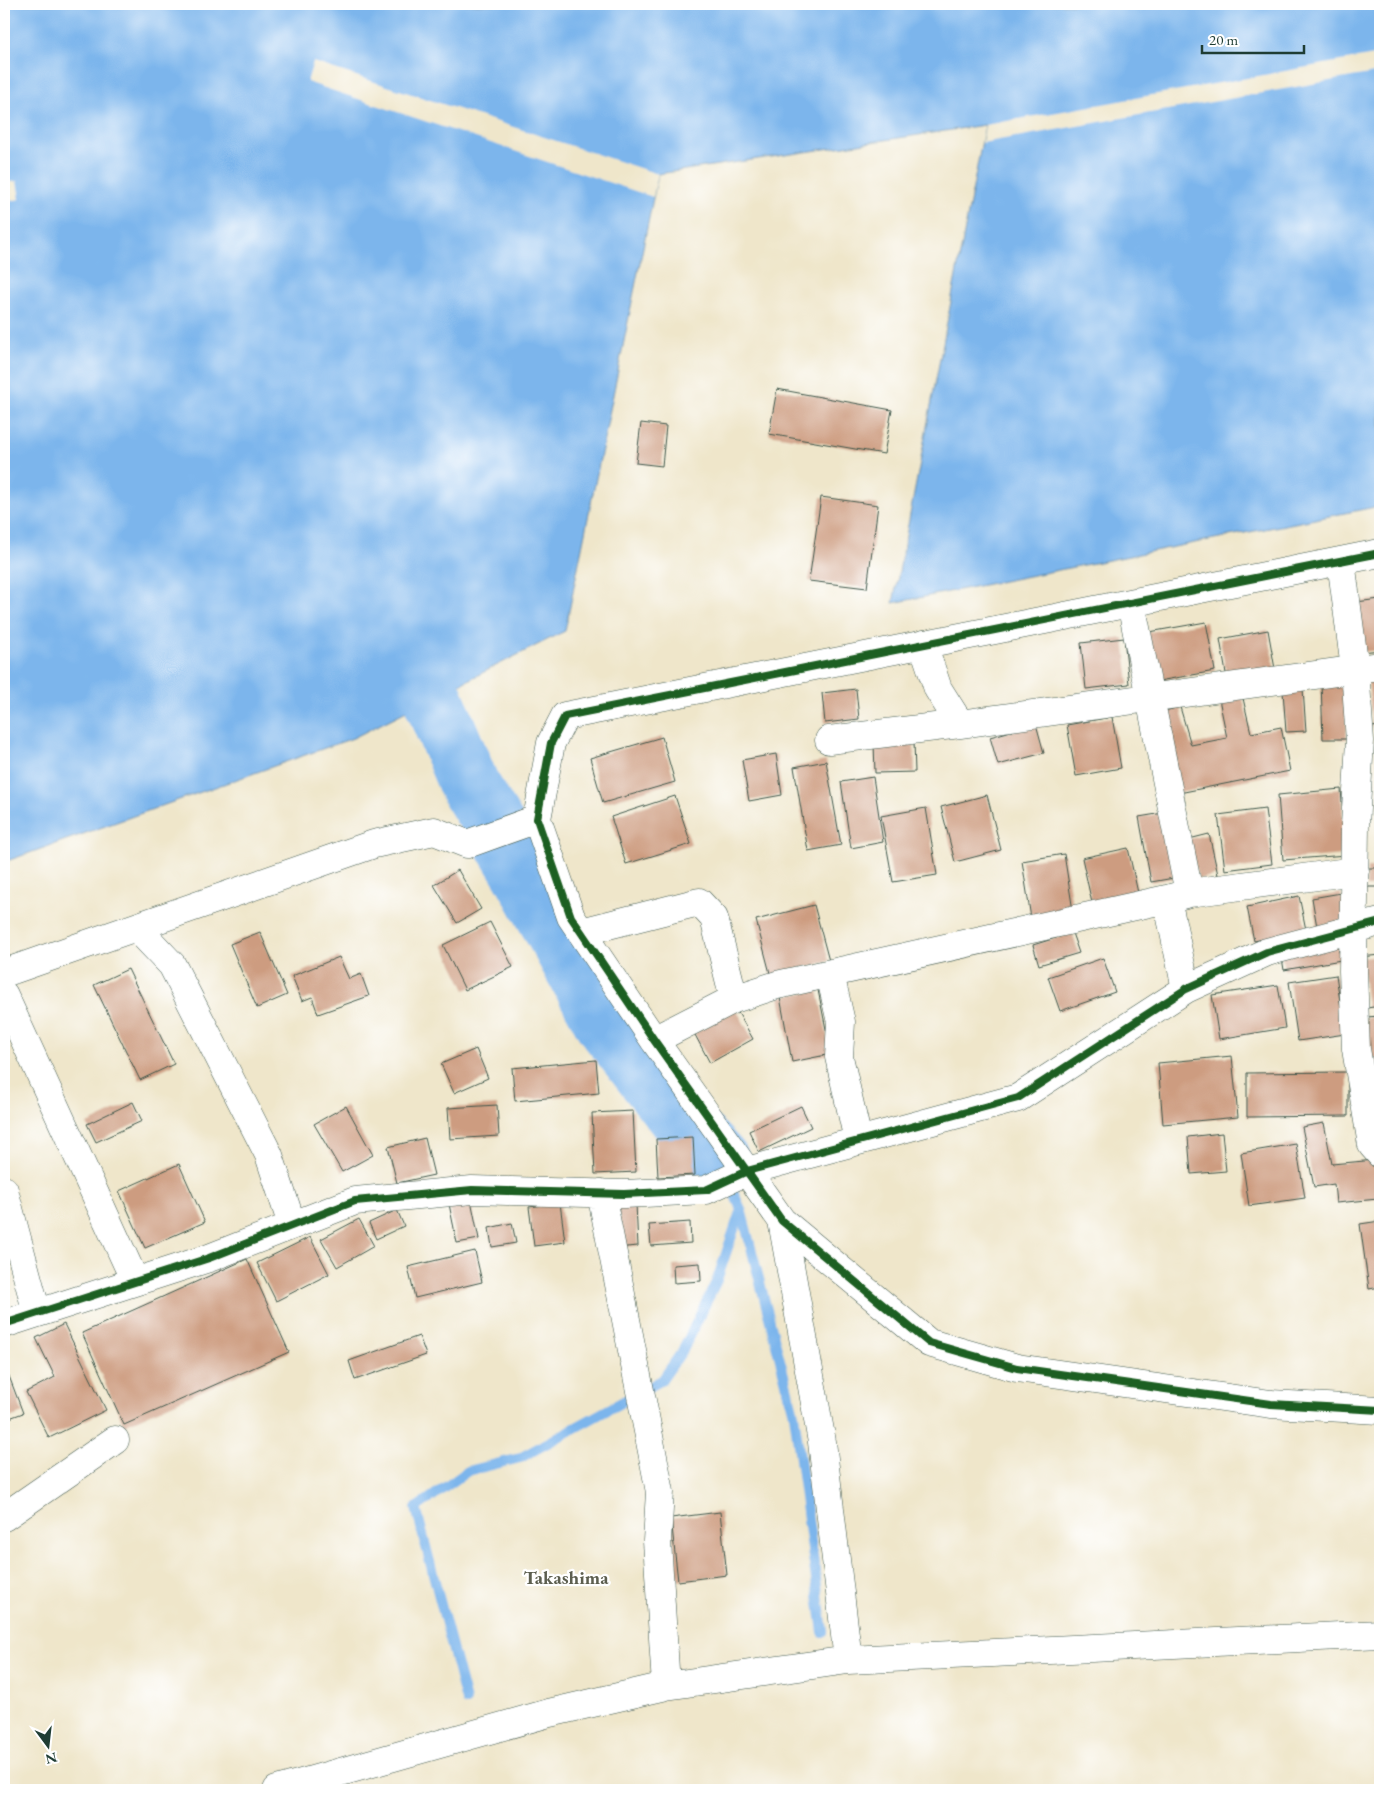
<svg xmlns="http://www.w3.org/2000/svg" width="1384" height="1794" viewBox="0 0 1384 1794" font-family="'EB Garamond',serif">
	<style>
		.water { fill: #7bb5ec; stroke: #4d7990 }
		.pier { fill: #efe6ca }
		.lines { fill: none; stroke-linecap: round; stroke-linejoin: round }
		.stream { stroke: #7bb5ec; stroke-width: 10 }
		.river { stroke: #7bb5ec; stroke-width: 61 }
		.building { fill: #cd9c80 }
		.minor-casing { stroke: #3e564a; stroke-width: 29 }
		.minor { stroke: #fff; stroke-width: 28 }
		.cycleway-casing { stroke: #fff; stroke-width: 11 }
		.cycleway { stroke: #1b5e20; stroke-width: 8 }
		.labels { text-anchor: middle; dominant-baseline: central; stroke-width: 4.5; stroke-linejoin: round; paint-order: stroke }
		.quarter-label { font-size: 19px; font-weight: bold; fill: #5c5e4f; stroke: #fff }
	</style>
	<rect width="100%" height="100%" fill="#fff"/>
	<filter id="ink" filterUnits="userSpaceOnUse"><feTurbulence type="fractalNoise" baseFrequency=".02" numOctaves="2"/><feDisplacementMap in="SourceGraphic" scale="10" xChannelSelector="R" yChannelSelector="G"/><feConvolveMatrix kernelMatrix="1 2 1 2 8 2 1 2 1" color-interpolation-filters="sRGB"/></filter>
	<filter id="wash" filterUnits="userSpaceOnUse"><feTurbulence type="fractalNoise" baseFrequency=".0096" numOctaves="4" result="noise"/><feDisplacementMap in="SourceGraphic" scale="20" xChannelSelector="R" yChannelSelector="G"/><feGaussianBlur stdDeviation="1.12" result="paint"/><feColorMatrix in="noise" values="0 0 0 0 0 0 0 0 0 0 0 0 0 0 0 0 0 1.4 0 .05"/><feComposite in="paint" operator="in"/></filter>
	<g filter="url(#wash)">
		<rect width="100%" height="100%" fill="#efe6ca"/>
		<path class="water" d="M4,4H1380V506L893,603L985,125L658,174L565,631L353,738L4,862Z"/>
		<path class="pier" d="M1380,54V72L982,143L985,125Z
			M313,62L658,174L653,197L307,82Z
			M17,181L20,199L4,202V183Z"/>
		<g class="lines">
			<path class="stream" d="M719,1161L741,1209L794,1414L823,1632
				M466,1701L416,1508L468,1471L520,1458L662,1380L683,1350L717,1280L741,1209"/>
			<path class="river" d="M433,698L469,785L522,871L605,1023L685,1126L719,1161"/>
		</g>
		<g id="blocks">
			<path class="building" d="M777,389L892,410L884,454L769,434Z
				M641,423L666,426L662,466L636,463Z
				M821,497L878,505L867,588L809,581Z
				M1380,599V650L1362,652L1356,602Z
				M1206,622L1215,671L1147,683L1138,634Z
				M1268,630L1275,669L1227,679L1220,639Z
				M1124,638L1129,684L1086,689L1081,643Z
				M1380,679V726L1372,727L1368,680Z
				M1345,681L1347,739H1323L1321,682Z
				M856,689L859,719L825,723L822,693Z
				M1303,689L1306,731L1286,732L1283,691Z
				M1242,694L1251,733L1281,727L1290,771L1179,793L1157,713L1180,707L1191,745L1227,738L1219,699Z
				M1112,717L1121,768L1076,776L1067,725Z
				M1036,724L1044,753L998,765L990,737Z
				M662,737L675,782L603,803L590,758Z
				M914,741L915,772L875,773L874,743Z
				M776,754L782,795L749,801L742,760Z
				M826,761L841,845L808,851L794,767Z
				M873,777L883,842L851,848L841,782Z
				M1341,789L1346,855L1283,860L1278,795Z
				M987,795L1001,850L955,862L941,807Z
				M675,796L691,844L626,864L611,817Z
				M926,808L937,875L893,882L881,816Z
				M1265,809L1272,864L1225,870L1218,815Z
				M1163,813L1174,878L1151,882L1139,817Z
				M1209,834L1218,875L1198,879L1189,839Z
				M1128,848L1138,893L1092,903L1082,858Z
				M1064,854L1073,911L1031,918L1022,861Z
				M1367,868H1380V887H1366Z
				M458,870L481,909L457,923L434,885Z
				M1341,893L1346,921L1317,927L1312,898Z
				M1299,896L1306,930L1254,941L1247,907Z
				M814,905L829,961L771,977L756,920Z
				M490,922L513,967L465,990L443,945Z
				M260,932L287,995L257,1008L230,944Z
				M1072,933L1079,953L1039,965L1033,945Z
				M1337,943L1341,960L1284,970L1281,952Z
				M1380,955V1006L1367,1008L1361,957Z
				M339,957L349,979L361,974L369,996L318,1014L312,997L302,1001L292,976Z
				M1103,958L1115,992L1060,1011L1048,977Z
				M128,969L174,1064L140,1080L94,985Z
				M1336,975L1345,1034L1298,1041L1289,982Z
				M1278,985L1285,1028L1219,1039L1212,995Z
				M818,990L831,1054L792,1062L780,997Z
				M736,1009L753,1039L710,1063L694,1033Z
				M1380,1016V1067H1367L1366,1017Z
				M476,1049L488,1078L454,1093L441,1064Z
				M1232,1056L1238,1117L1163,1124L1158,1063Z
				M596,1060L599,1093L515,1101L512,1068Z
				M1348,1072V1116L1247,1117V1073Z
				M133,1102L142,1121L96,1142L87,1124Z
				M497,1105L499,1136L450,1139L448,1108Z
				M346,1106L373,1155L342,1172L314,1124Z
				M801,1106L811,1127L759,1152L749,1131Z
				M633,1111L636,1172L595,1174L592,1113Z
				M1324,1123L1332,1164L1375,1160L1378,1199L1336,1203L1334,1184L1314,1187L1302,1127Z
				M1222,1133L1226,1171L1191,1174L1188,1137Z
				M693,1137L695,1175L658,1177L656,1139Z
				M425,1138L434,1175L397,1183L388,1147Z
				M1296,1144L1305,1198L1249,1206L1241,1153Z
				M179,1164L205,1222L145,1248L119,1191Z
				M471,1200L479,1239L457,1243L449,1204Z
				M560,1203L565,1242L534,1246L529,1207Z
				M636,1204L638,1246L615,1248L613,1205Z
				M397,1210L404,1226L376,1239L369,1223Z
				M359,1219L374,1246L337,1267L321,1239Z
				M1380,1221V1287L1369,1289L1360,1224Z
				M690,1222L691,1243L651,1246L649,1225Z
				M512,1223L516,1243L492,1247L489,1228Z
				M310,1237L329,1274L276,1301L257,1263Z
				M475,1251L482,1282L415,1298L408,1267Z
				M247,1259L289,1352L124,1425L82,1333Z
				M700,1263L701,1281L674,1283L673,1265Z
				M64,1324L106,1410L49,1438L26,1392L55,1377L36,1338Z
				M419,1336L426,1355L355,1380L349,1361Z
				M4,1363L23,1413L4,1420Z
				M720,1512L727,1575L678,1581L671,1518Z"/>
		</g>
	</g>
	<g filter="url(#ink)">
		<use href="#blocks" fill-opacity="0" stroke="#3e564a" stroke-width="1"/>
		<g class="lines">
			<g class="minor-casing">
				<path id="minor" d="M1380,553L565,716L551,743L537,819L571,917L654,1040L782,1221L929,1343L1017,1368L1271,1404L1380,1410
					M1341,561L1355,669L1360,741L1355,825L1353,971L1356,1049L1372,1145L1380,1154
					M1131,603L1189,893
					M923,644L938,689L960,724
					M829,740L960,724L1380,666
					M1167,899L1186,989
					M136,927L172,965L269,1155L292,1225
					M581,932L699,902L714,918L734,999
					M4,973L374,844L434,831L467,844L537,819
					M830,974L841,1022L839,1057L858,1140
					M4,995L135,1281
					M654,1040L734,999L777,985L1167,899L1189,893L1355,871
					M4,1190L37,1313
					M601,1193L660,1492L657,1541L666,1686
					M782,1221L822,1442L848,1660
					M4,1324L209,1258L355,1201L472,1190L624,1194L706,1190L747,1171L1018,1098L1186,989L1267,952L1380,922
					M4,1517L115,1440
					M277,1790L549,1713L666,1686L848,1660L1380,1634"/>
			</g>
			<use href="#minor" class="minor"/>
			<g class="cycleway-casing">
				<path id="cycleway" d="M1380,553L565,716L551,743L537,819L571,917L654,1040L782,1221L929,1343L1017,1368L1271,1404L1380,1410
					M4,1324L209,1258L355,1201L472,1190L624,1194L706,1190L747,1171L1018,1098L1186,989L1267,952L1380,922"/>
			</g>
			<use href="#cycleway" class="cycleway"/>
		</g>
	</g>
	<g class="labels">
		<g class="quarter-label">
			<text x="566" y="1577">Takashima</text>
		</g>
	</g>
	<rect width="1384" height="1794" fill="none" stroke="#fff" stroke-width="20"/>
	<g transform="translate(48 1746) rotate(165)" stroke="#ffffff" stroke-width="4" paint-order="stroke">
	<path d="M0-4L9 19L0 12L-9 19Z" fill="#1f3d34"/>
	<text y="-8" font-size="14" font-weight="bold" text-anchor="middle" fill="#1f3d34">N</text>
	</g>
	<path d="M1202 45v8h102v-8" fill="none" stroke="#1f3d34" stroke-width="2.5"/>
	<text x="1209" y="45" font-size="15" fill="#1f3d34" stroke="#ffffff" stroke-width="4" paint-order="stroke">20 m</text>
</svg>
